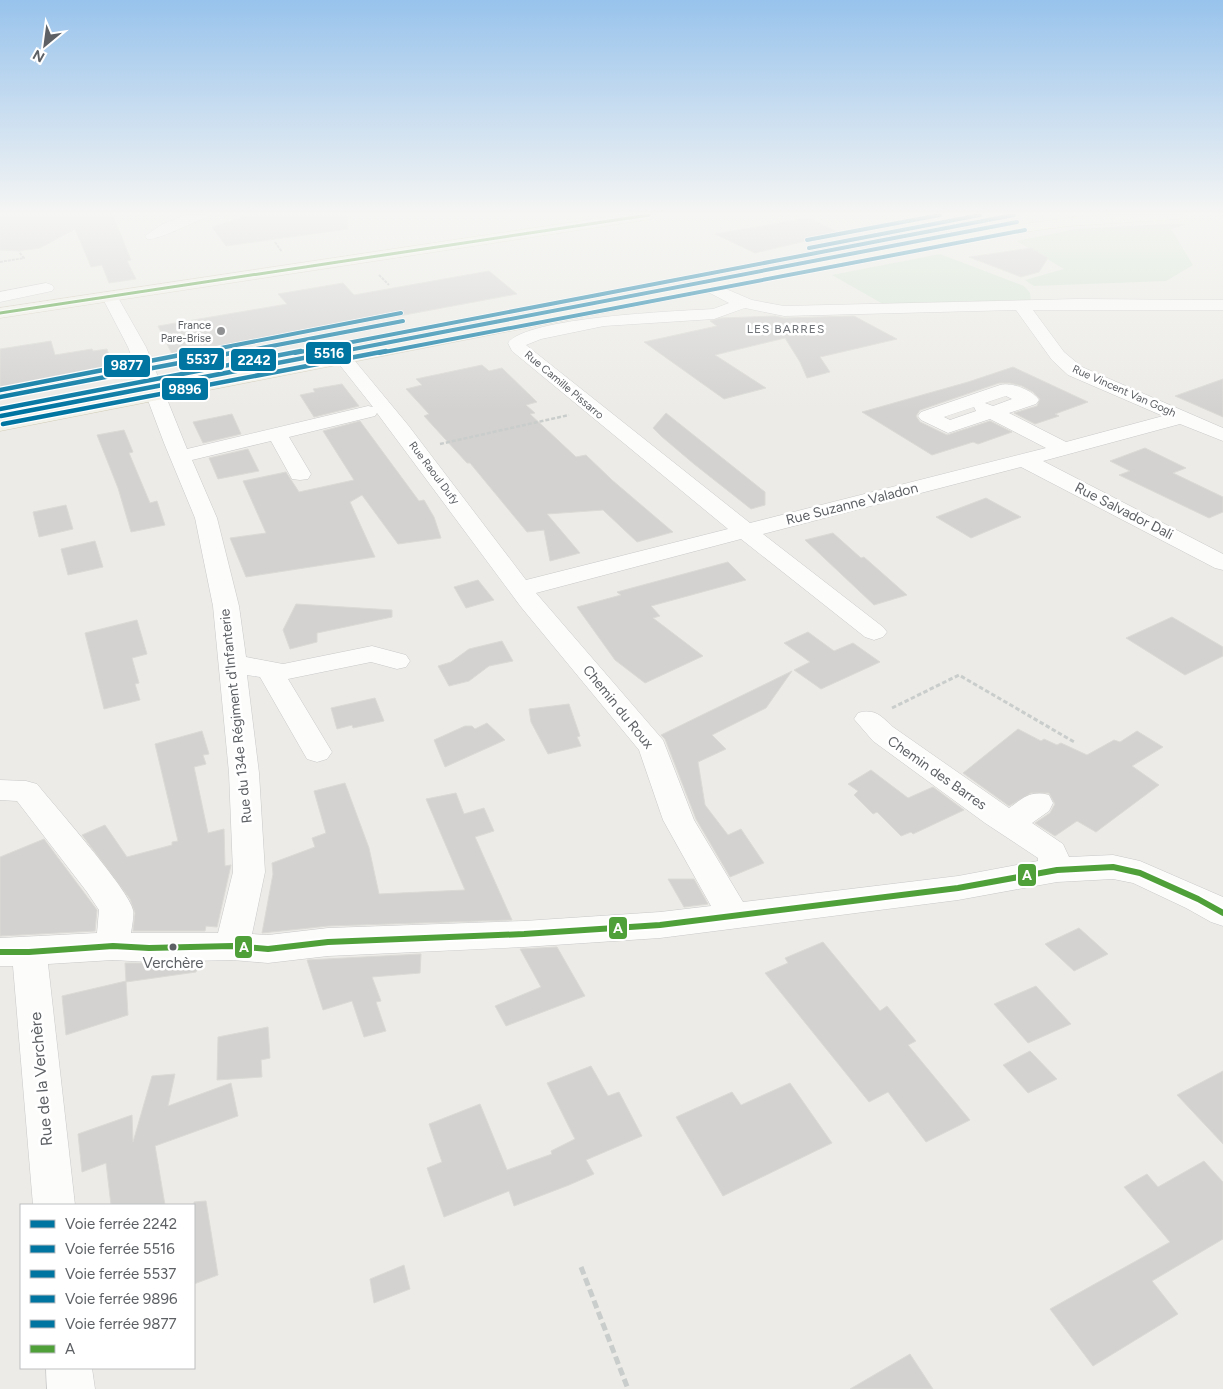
<svg xmlns="http://www.w3.org/2000/svg" width="1223" height="1389" viewBox="0 0 1223 1389" font-family="Figtree,sans-serif">
	<style>
		.green { fill: #d6e7d5 }
		.building { fill: #d3d2d0; stroke: #dbdad6 }
		.lines { fill: none; stroke-linecap: round; stroke-linejoin: round }
		.minor-casing { stroke: #c9c9c9; stroke-width: 1 }
		.major-casing { stroke: #d1ccb8; stroke-width: 1 }
		.path-far3 { stroke: #c9cdcb; stroke-width: 2; stroke-dasharray: 3 1; stroke-linecap: butt }
		.path-far2 { stroke: #c9cdcb; stroke-width: 2.5; stroke-dasharray: 4 2; stroke-linecap: butt }
		.path-far1 { stroke: #c9cdcb; stroke-width: 3; stroke-dasharray: 4.5 2.5; stroke-linecap: butt }
		.path { stroke: #c9cdcb; stroke-width: 5; stroke-dasharray: 8 4; stroke-linecap: butt }
		.minor { fill: #fcfcfb; fill-rule: evenodd }
		.major { fill: #f2f1e9; fill-rule: evenodd }
		.bus-1-far1-casing { stroke: #fff; stroke-width: 5 }
		.bus-1-casing { stroke: #fff; stroke-width: 10 }
		.bus-1-far1 { stroke: #50a03a; stroke-width: 3 }
		.bus-1 { stroke: #50a03a; stroke-width: 6 }
		.rail-1-far1-casing { stroke: #fff; stroke-width: 5.5 }
		.rail-1-casing { stroke: #fff; stroke-width: 7 }
		.rail-2-far1-casing { stroke: #fff; stroke-width: 5.5 }
		.rail-2-casing { stroke: #fff; stroke-width: 7 }
		.rail-3-far1-casing { stroke: #fff; stroke-width: 5.5 }
		.rail-3-casing { stroke: #fff; stroke-width: 7 }
		.rail-4-far1-casing { stroke: #fff; stroke-width: 5.5 }
		.rail-4-casing { stroke: #fff; stroke-width: 7 }
		.rail-5-far1-casing { stroke: #fff; stroke-width: 5.5 }
		.rail-5-casing { stroke: #fff; stroke-width: 7 }
		.rail-1-far1 { stroke: #0075a1; stroke-width: 4 }
		.rail-1 { stroke: #0075a1; stroke-width: 4.5 }
		.rail-2-far1 { stroke: #0075a1; stroke-width: 4 }
		.rail-2 { stroke: #0075a1; stroke-width: 4.5 }
		.rail-3-far1 { stroke: #0075a1; stroke-width: 4 }
		.rail-3 { stroke: #0075a1; stroke-width: 4.5 }
		.rail-4-far1 { stroke: #0075a1; stroke-width: 4 }
		.rail-4 { stroke: #0075a1; stroke-width: 4.5 }
		.rail-5-far1 { stroke: #0075a1; stroke-width: 4 }
		.rail-5 { stroke: #0075a1; stroke-width: 4.5 }
		.poi-dot { fill: #8f9192; stroke: #fff; stroke-width: 2 }
		.bus-dot { fill: #5d6064; stroke: #fff; stroke-width: 2 }
		.labels { text-anchor: middle; dominant-baseline: central; stroke-width: 5; stroke-linejoin: round; paint-order: stroke }
		.far-poi-label { font-size: 11px; fill: #5d6064; stroke: #fff; text-anchor: end }
		.far-street-label { font-size: 11px; fill: #5d6064; stroke: #fff }
		.far-neighbourhood-label { font-size: 12px; letter-spacing: 1px; fill: #6e7276; stroke: #fff }
		.street-label { font-size: 14px; fill: #5d6064; stroke: #fff }
		.near-bus-label { font-size: 15px; fill: #5d6064; stroke: #fff }
		.near-street-label { font-size: 16px; fill: #5d6064; stroke: #fff }
		.line-badge { stroke: #fff; stroke-width: 2 }
		.badge-label { font-size: 14px; text-anchor: middle; font-weight: bold; fill: #fff }
	</style>
	<rect width="100%" height="100%" fill="#ecebe7"/>
	<path class="green" d="M1167,224H1186L1171,229L1193,265L1166,281L1034,286L1025,280L1064,269L1017,241L1076,229Z
		M940,254L1024,286L1030,293L1031,302L883,304L832,275Z"/>
	<path class="building" d="M0,215H113L131,260L127,261L136,279L109,283L102,265L91,267L75,229L40,248L20,251L0,250Z
		M249,215H347L348,229L226,246L212,227Z
		M808,218L840,233L755,253L715,234Z
		M1031,248L1048,258L1039,272L1021,277L969,257Z
		M489,271L517,294L174,358L158,326L287,304L278,294L343,283L354,295Z
		M775,316L784,318L854,316L897,339L820,357L830,372L807,378L800,362L785,338L715,355L766,388L724,399L644,342L717,326L710,321L721,318Z
		M51,341L55,355L92,349L93,351L107,349L114,370L90,374L92,378L0,395V349Z
		M482,365L489,371L502,368L537,402L526,405L535,413L530,414L576,457L586,455L612,480L673,532L637,542L603,510L547,514L580,553L550,561L544,530L527,532L470,463H467L424,416L429,414L406,389L422,385L416,379Z
		M1013,367L1088,402L1055,414L1059,416L1035,424L1014,413L1037,406L1040,399L1033,392L1022,386L1010,383H999L920,410L916,416L920,422L947,435L990,421L1012,432L978,444L973,442L932,455L862,412L968,382Z
		M1223,379V417L1175,396Z
		M342,384L359,406L314,417L300,395L315,392L313,389Z
		M666,413L765,492V505L751,509L694,464L661,436L653,428Z
		M232,414L241,434L203,443L193,422Z
		M360,421L419,501L424,500L434,517L441,538L398,544L362,495L350,502L375,557L246,577L230,538L266,533L243,481L286,472L299,492L354,480L323,431Z
		M124,430L133,452L129,453L150,503L157,501L165,525L131,532L118,488L97,435Z
		M1145,448L1186,468L1173,473L1223,497V512L1209,518L1119,475L1130,471L1110,461Z
		M248,449L259,471L218,479L209,458Z
		M986,498L1021,517L971,538L936,517Z
		M66,505L73,529L39,537L33,512Z
		M833,533L861,558L864,557L907,595L874,605L805,540Z
		M95,541L103,567L68,575L61,549Z
		M728,562L746,580L651,606L660,616L653,618L703,656L645,683L615,660L577,607L621,595L617,592Z
		M478,580L494,600L466,608L454,587Z
		M296,604L392,610V617L317,633V642L290,649L283,630Z
		M1172,617L1223,647V656L1185,675L1126,638Z
		M137,620L147,654L132,658L139,683L135,684L140,700L104,709L85,633Z
		M808,632L834,651L853,643L880,662L821,689L794,670L810,662L784,643Z
		M502,641L513,661L489,666L469,681L449,686L438,666L451,662L469,649Z
		M792,671L766,708L712,735L726,749L698,762L705,805L728,835L741,829L764,863L730,877L696,819L665,739L661,735Z
		M375,698L384,721L353,728L352,725L337,729L331,708Z
		M569,704L580,736L577,737L581,746L548,754L531,722L529,709Z
		M487,723L505,740L445,767L434,740L465,726H472L475,729Z
		M1018,729L1041,741L1044,739L1057,745L1061,743L1087,755L1114,740L1120,742L1137,731L1163,747L1132,766L1159,785L1096,832L1077,821L1055,836L1035,823L1050,813L1055,804L1049,793H1031L1009,806L963,773Z
		M202,731L209,754L203,755L206,764L194,767L208,833L224,829L225,866L231,865L217,927L206,926L205,931H133L135,913L130,899L82,835L105,825L127,857L172,845V842L178,841L155,744Z
		M871,770L908,798L933,787L964,810L913,834L911,832L901,836L877,812L873,814L854,795L858,791L848,784Z
		M345,783L369,848L379,894L465,890L426,799L456,793L464,814L484,808L494,831L475,837L512,920L328,926L262,933L273,874L272,863L315,847L312,838L326,833L314,791Z
		M44,839L97,910L95,931L0,936V857Z
		M668,879H694L708,904L684,907Z
		M1079,928L1108,954L1074,971L1045,944Z
		M823,942L880,1011L887,1006L916,1041L908,1045L970,1120L926,1142L888,1092L869,1102L765,973L788,963L785,958Z
		M557,947L585,996L506,1026L495,1006L541,987L520,949Z
		M421,954L420,973L372,977L381,1001L376,1002L386,1031L364,1037L352,1001L323,1010L307,960Z
		M125,963H198L196,972L126,982L128,1015L66,1035L62,996L126,981Z
		M1036,986L1071,1024L1028,1043L994,1004Z
		M268,1027L270,1058L261,1060L262,1077L217,1080L218,1037Z
		M1030,1051L1057,1079L1028,1093L1003,1065Z
		M591,1066L608,1096L619,1092L642,1136L586,1160L594,1174L569,1185L514,1206L509,1191L444,1217L427,1168L442,1162L429,1124L480,1104L507,1170L552,1154L551,1151L575,1139L547,1083Z
		M1223,1071V1144L1177,1095Z
		M175,1074L168,1106L231,1083L238,1116L155,1146L165,1205H111L106,1163L82,1172L78,1134L132,1115L133,1142L152,1076Z
		M790,1083L832,1143L723,1196L676,1117L732,1092L741,1105Z
		M1204,1161L1223,1182V1239L1152,1281L1178,1314L1093,1366L1050,1309L1170,1242L1124,1187L1147,1174L1158,1187Z
		M206,1201L218,1275L194,1284V1202Z
		M404,1265L410,1289L374,1303L370,1279Z
		M910,1354L933,1389H850Z"/>
	<g class="lines">
		<g class="minor-casing">
			<path id="minor" d="M186,215H206L204,218C192,223 156,241 147,239L145,236L161,225Z
				M46,283L52,285L54,288L52,291L0,302V292Z
				M712,283L752,300L784,306L1077,299L1223,300V310H1033L1064,352L1082,367L1223,428V441L1180,424L1043,461L1223,554V570L1215,568L1021,467L763,534L883,627L887,632L883,637L874,640L865,637L741,539L536,593L663,740L694,820L743,902L958,876L1038,861V858L985,823L873,741L854,719L858,713C875,708 881,716 893,727L1009,808C1023,798 1030,790 1049,795L1053,803L1049,811L1032,823L1063,844L1069,857L1113,855L1140,861L1223,897V926L1211,922L1186,908L1133,883L1113,879L1057,882L958,900L660,938L524,947L328,956L268,963L232,960L149,962L113,960L48,964L75,1205H33L13,966H0V938L97,933L99,910L87,892L17,801L0,800V780L26,781L37,784C53,804 130,891 133,910C134,917 132,926 131,933H218L233,872L229,773L213,606L195,518L164,443L128,347L102,297L104,294H116L146,347L187,449L368,406L373,407L335,359L338,355L344,354L350,355L408,425L526,580L728,529L512,351L508,343C526,317 678,311 713,309L729,303L706,291L704,288L706,285ZM745,308L784,316L1016,310L1052,360L1068,375L1163,416L1066,442L1009,413L1036,404L1039,400C1032,390 1012,382 1000,385L921,412L918,416L921,420L948,433L990,419L1046,448L750,523L526,345L541,339L604,326L714,319ZM1006,396L1012,399L993,406L985,403ZM974,407L976,411L950,420L944,417ZM377,413L521,607L639,750L663,820L711,906L660,912L524,921L328,928L268,935L252,934L265,872L259,773L247,675L260,677L307,759L317,762L327,759L332,752L288,679L371,662L397,669L406,667L410,661L406,655L372,646L283,664L246,657L239,606L217,518L192,460L271,441L292,479L300,480L308,479L311,474L289,437L375,416Z
				M46,1368H92L95,1389H47Z"/>
		</g>
		<g class="major-casing">
			<path id="major" d="M621,215H658L651,219L0,318V308Z
				M1107,215H1185L1178,219L1068,226L995,236L0,431V419L995,228L1068,218Z"/>
		</g>
		<path class="path-far3" d="M275,242L282,252
			M0,262L24,258L19,252
			M379,275L389,285"/>
		<path class="path-far2" d="M440,444L569,415"/>
		<path class="path-far1" d="M892,708L959,675L1076,743"/>
		<path class="path" d="M581,1267L628,1389"/>
		<use href="#minor" class="minor"/>
		<use href="#major" class="major"/>
		<g class="bus-1-far1-casing">
			<path id="bus-1-far1" d="M0,313L649,215"/>
		</g>
		<g class="bus-1-casing">
			<path id="bus-1" d="M0,952H29L113,946L149,948L232,946L268,949L328,942L524,934L660,925L958,888L1057,870L1113,867L1140,873L1198,899L1223,913"/>
		</g>
		<use href="#bus-1-far1" class="bus-1-far1"/>
		<use href="#bus-1" class="bus-1"/>
		<g class="rail-1-far1-casing">
			<path id="rail-1-far1" d="M295,353L1014,215"/>
		</g>
		<g class="rail-1-casing">
			<path id="rail-1" d="M0,409L301,351"/>
		</g>
		<g class="rail-2-far1-casing">
			<path id="rail-2-far1" d="M333,353L1017,222"/>
		</g>
		<g class="rail-2-casing">
			<path id="rail-2" d="M1,416L340,351"/>
		</g>
		<g class="rail-3-far1-casing">
			<path id="rail-3-far1" d="M809,248L980,215
				M235,353L403,321"/>
		</g>
		<g class="rail-3-casing">
			<path id="rail-3" d="M0,397L242,351"/>
		</g>
		<g class="rail-4-far1-casing">
			<path id="rail-4-far1" d="M379,353L1025,230"/>
		</g>
		<g class="rail-4-casing">
			<path id="rail-4" d="M3,424L386,351"/>
		</g>
		<g class="rail-5-far1-casing">
			<path id="rail-5-far1" d="M807,240L940,215
				M195,353L401,313"/>
		</g>
		<g class="rail-5-casing">
			<path id="rail-5" d="M0,390L201,351"/>
		</g>
		<use href="#rail-1-far1" class="rail-1-far1"/>
		<use href="#rail-1" class="rail-1"/>
		<use href="#rail-2-far1" class="rail-2-far1"/>
		<use href="#rail-2" class="rail-2"/>
		<use href="#rail-3-far1" class="rail-3-far1"/>
		<use href="#rail-3" class="rail-3"/>
		<use href="#rail-4-far1" class="rail-4-far1"/>
		<use href="#rail-4" class="rail-4"/>
		<use href="#rail-5-far1" class="rail-5-far1"/>
		<use href="#rail-5" class="rail-5"/>
	</g>
	<linearGradient id="sky" x2="0" y2="1"><stop stop-color="#98c3ec"/><stop offset="0.52" stop-color="#f6f6f4"/><stop offset="1" stop-color="#f6f6f4" stop-opacity="0"/></linearGradient>
	<rect width="1223" height="410" fill="url(#sky)"/>
	<circle class="poi-dot" cx="221" cy="331" r="5"/>
	<circle class="bus-dot" cx="173" cy="947" r="4.5"/>
	<g class="labels">
		<g class="far-poi-label">
			<text x="211" y="325">France<tspan x="211" dy="13">Pare-Brise</tspan></text>
		</g>
		<g class="far-street-label">
			<text transform="translate(564 385) rotate(40)">Rue Camille Pissarro</text>
			<text transform="translate(1124 391) rotate(24)">Rue Vincent Van Gogh</text>
			<text transform="translate(434 473) rotate(53)">Rue Raoul Dufy</text>
		</g>
		<g class="far-neighbourhood-label">
			<text x="786" y="329">LES BARRES</text>
		</g>
		<g class="street-label">
			<text transform="translate(852 504) rotate(-14)">Rue Suzanne Valadon</text>
			<text transform="translate(1124 511) rotate(27)">Rue Salvador Dali</text>
			<text transform="translate(618 707) rotate(51)">Chemin du Roux</text>
			<text transform="translate(236 716) rotate(-96)">Rue du 134e Régiment d'Infanterie</text>
			<text transform="translate(937 773) rotate(35)">Chemin des Barres</text>
		</g>
		<g class="near-bus-label">
			<text x="173" y="963">Verchère</text>
		</g>
		<g class="near-street-label">
			<text transform="translate(41 1079) rotate(-95)">Rue de la Verchère</text>
		</g>
	</g>
	<g class="line-badge">
		<rect x="305" y="341" width="47" height="24" rx="5" fill="#0075a1"/>
		<rect x="178" y="347" width="47" height="24" rx="5" fill="#0075a1"/>
		<rect x="230" y="348" width="47" height="24" rx="5" fill="#0075a1"/>
		<rect x="103" y="354" width="48" height="24" rx="5" fill="#0075a1"/>
		<rect x="161" y="377" width="48" height="24" rx="5" fill="#0075a1"/>
		<rect x="1017" y="863" width="20" height="24" rx="5" fill="#50a03a"/>
		<rect x="608" y="916" width="20" height="24" rx="5" fill="#50a03a"/>
		<rect x="234" y="935" width="19" height="24" rx="5" fill="#50a03a"/>
	</g>
	<g class="badge-label">
		<text x="329" y="358">5516</text>
		<text x="202" y="364">5537</text>
		<text x="254" y="365">2242</text>
		<text x="127" y="370">9877</text>
		<text x="185" y="394">9896</text>
		<text x="1027" y="880">A</text>
		<text x="618" y="933">A</text>
		<text x="244" y="952">A</text>
	</g>
	<rect x="20" y="1204" width="175" height="165" fill="#ffffff" stroke="#bebfc1"/>
	<rect x="30" y="1220" width="25" height="8" fill="#0075a1" stroke="#bebfc1"/>
	<text x="65" y="1229" font-size="15" fill="#5d6064">Voie ferrée 2242</text>
	<rect x="30" y="1245" width="25" height="8" fill="#0075a1" stroke="#bebfc1"/>
	<text x="65" y="1254" font-size="15" fill="#5d6064">Voie ferrée 5516</text>
	<rect x="30" y="1270" width="25" height="8" fill="#0075a1" stroke="#bebfc1"/>
	<text x="65" y="1279" font-size="15" fill="#5d6064">Voie ferrée 5537</text>
	<rect x="30" y="1295" width="25" height="8" fill="#0075a1" stroke="#bebfc1"/>
	<text x="65" y="1304" font-size="15" fill="#5d6064">Voie ferrée 9896</text>
	<rect x="30" y="1320" width="25" height="8" fill="#0075a1" stroke="#bebfc1"/>
	<text x="65" y="1329" font-size="15" fill="#5d6064">Voie ferrée 9877</text>
	<rect x="30" y="1345" width="25" height="8" fill="#50a03a" stroke="#bebfc1"/>
	<text x="65" y="1354" font-size="15" fill="#5d6064">A</text>
	<g transform="translate(45 45) rotate(209)" stroke="#ffffff" stroke-width="4" paint-order="stroke">
	<path d="M0-4L9 19L0 12L-9 19Z" fill="#5d6064"/>
	<text y="-8" font-size="14" font-weight="bold" text-anchor="middle" fill="#5d6064">N</text>
	</g>
</svg>
